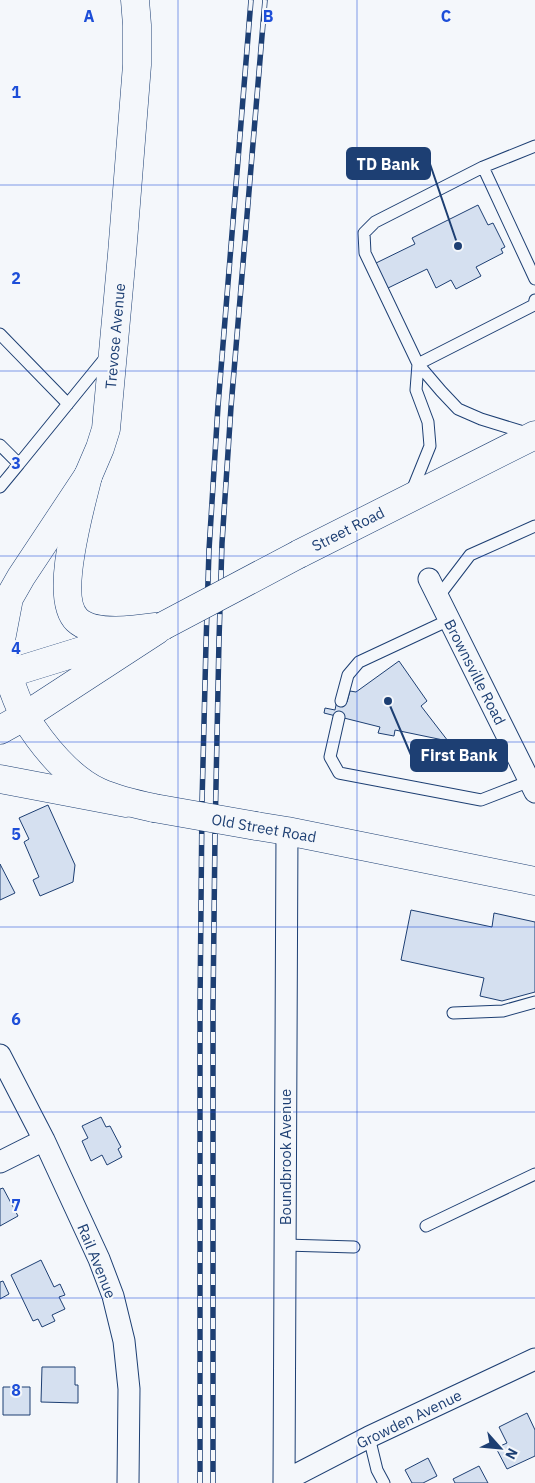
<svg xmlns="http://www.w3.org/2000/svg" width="535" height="1483" viewBox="0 0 535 1483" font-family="'IBM Plex Sans',sans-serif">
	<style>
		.building { fill: #d5e0f0; stroke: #1d3f73 }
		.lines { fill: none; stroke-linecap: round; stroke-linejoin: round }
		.lane-casing { stroke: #1d3f73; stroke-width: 13 }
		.street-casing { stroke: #1d3f73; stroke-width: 23 }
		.secondary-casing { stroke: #1d3f73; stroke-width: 29 }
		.primary-casing { stroke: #1d3f73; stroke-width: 29 }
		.lane { stroke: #f4f7fb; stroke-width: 11 }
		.street { stroke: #f4f7fb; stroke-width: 21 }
		.secondary { stroke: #f4f7fb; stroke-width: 28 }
		.primary { stroke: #f4f7fb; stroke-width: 28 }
		.rail-casing { stroke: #1d3f73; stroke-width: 5.5 }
		.rail { stroke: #f4f7fb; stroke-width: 4; stroke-dasharray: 11; stroke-linecap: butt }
		.secondary-bridge-casing { stroke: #1d3f73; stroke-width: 29; stroke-linecap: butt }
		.primary-bridge-casing { stroke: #1d3f73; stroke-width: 29; stroke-linecap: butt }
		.secondary-bridge { stroke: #f4f7fb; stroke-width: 28 }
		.primary-bridge { stroke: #f4f7fb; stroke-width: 28 }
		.grid { fill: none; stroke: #1d4ed8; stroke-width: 1; stroke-opacity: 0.55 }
		.labels { text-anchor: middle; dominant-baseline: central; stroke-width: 4; stroke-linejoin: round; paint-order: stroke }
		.street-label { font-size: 15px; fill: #1d3f73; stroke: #f4f7fb }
		.grid-label { font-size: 16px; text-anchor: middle; font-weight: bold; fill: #1d4ed8; stroke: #f4f7fb; stroke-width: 4; stroke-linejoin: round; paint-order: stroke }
		.leader { fill: none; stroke: #1d3f73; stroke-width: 2 }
		.callout-dot { fill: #1d3f73; stroke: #f4f7fb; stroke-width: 2 }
		.callout { fill: #1d3f73; stroke: #1d3f73; stroke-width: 2 }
		.callout-label { font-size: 16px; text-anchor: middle; font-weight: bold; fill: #fff }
	</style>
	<rect width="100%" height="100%" fill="#f4f7fb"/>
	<path class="building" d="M478,205L488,225L493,223L505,247L501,249L503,253L476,267L481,276L456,289L451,280L436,288L427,269L386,289L374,264L415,244L412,238Z
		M399,661L427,701L421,706L448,741L395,730L394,736L378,733L380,727L324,713L325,708L335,710L337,700L347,702L350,691L356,692Z
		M48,805L75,865L73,882L40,896L33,880L39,877L24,842L29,839L19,818Z
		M0,864L15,893L0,900Z
		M411,910L492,927L494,913L535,922V992L502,1001L480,996L484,978L401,960Z
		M101,1117L106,1127L110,1126L121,1147L118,1149L122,1157L107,1165L102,1155L91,1161L82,1141L88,1138L82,1126Z
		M3,1188L18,1216L0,1226V1189Z
		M41,1260L54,1287L60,1284L65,1295L59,1297L65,1309L52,1315L55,1321L42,1327L38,1319L33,1321L11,1275Z
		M3,1281L9,1294L0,1299V1282Z
		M42,1367H75V1385H78V1403L41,1402Z
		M3,1387H30V1415H3Z
		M527,1413L535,1430V1456L507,1469L496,1448L507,1443L499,1427Z
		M428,1458L437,1476L423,1483H412L405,1470Z
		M479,1466L488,1483H455L453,1479Z"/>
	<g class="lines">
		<g class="lane-casing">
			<path id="lane" d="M483,167L535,279
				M0,334L68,404
				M418,364L534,305L535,300
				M530,434L481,419L458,409L441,391L418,364L365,253L364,233L375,222L483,167L535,146
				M0,445L19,464L106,357
				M0,487L19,464
				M411,493L430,446L428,422L416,390L418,364
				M438,597L470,555L535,526
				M341,701L348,675L359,662L449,620
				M339,717L330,757L339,773L481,800L530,781
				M453,1013L503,1011L535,1002
				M426,1226L535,1174
				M285,1245L354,1247
				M369,1437L377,1470L384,1483"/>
		</g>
		<g class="street-casing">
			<path id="street" d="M429,579L535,792
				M0,1055L44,1140L99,1259L113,1296L124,1341L129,1389L128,1483
				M0,1162L44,1140
				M284,1481L369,1437L535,1359
				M284,1483L287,831"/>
		</g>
		<g class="secondary-casing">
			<path id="secondary" d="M0,645L9,598L21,577L88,476L100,448L106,429L122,254L137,65V25L135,0
				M1,653C8,674 14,697 25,717C42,745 70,779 99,792C117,800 135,804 154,808
				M256,826L287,831L535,881"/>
		</g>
		<g class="primary-casing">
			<path id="primary" d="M88,476C81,506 53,597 77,620C95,637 141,629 163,626
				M299,554L535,435
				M0,678L7,674L130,636
				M0,730L25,716L157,630
				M0,779L126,803"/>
		</g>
		<use href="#lane" class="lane"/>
		<use href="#street" class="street"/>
		<use href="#secondary" class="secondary"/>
		<use href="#primary" class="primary"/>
		<g class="rail-casing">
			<path id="rail" d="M200,1483V1006L202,803L206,644L209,550L218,406L251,0
				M213,1483V1007L215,834L219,640L222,543L231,407L265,0"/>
		</g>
		<use href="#rail" class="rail"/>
		<g class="secondary-bridge-casing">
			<path id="secondary-bridge" d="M154,808L256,826"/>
		</g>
		<g class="primary-bridge-casing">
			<path id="primary-bridge" d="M163,626L299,554"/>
		</g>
		<use href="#secondary-bridge" class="secondary-bridge"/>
		<use href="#primary-bridge" class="primary-bridge"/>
	</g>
	<path class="grid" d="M178,0V1483M357,0V1483M0,185H535M0,371H535M0,556H535M0,742H535M0,927H535M0,1112H535M0,1298H535"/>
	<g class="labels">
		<g class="street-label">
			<text transform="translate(115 336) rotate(-85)">Trevose Avenue</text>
			<text transform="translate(348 529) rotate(-27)">Street Road</text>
			<text transform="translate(475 672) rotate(63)">Brownsville Road</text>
			<text transform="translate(264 828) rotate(10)">Old Street Road</text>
			<text transform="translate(285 1157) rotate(-90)">Boundbrook Avenue</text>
			<text transform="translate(97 1261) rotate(68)">Rail Avenue</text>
			<text transform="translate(409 1419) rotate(-26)">Growden Avenue</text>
		</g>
	</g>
	<g class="grid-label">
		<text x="89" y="22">A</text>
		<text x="268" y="22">B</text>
		<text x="446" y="22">C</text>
		<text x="16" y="98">1</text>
		<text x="16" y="284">2</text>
		<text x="16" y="469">3</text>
		<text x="16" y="654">4</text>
		<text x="16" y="840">5</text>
		<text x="16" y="1025">6</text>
		<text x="16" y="1211">7</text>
		<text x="16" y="1396">8</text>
	</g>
	<path class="leader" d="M458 246L430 164M388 701L411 755"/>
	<g class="callout-dot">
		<circle cx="458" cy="246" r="5"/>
		<circle cx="388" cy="701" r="5"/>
	</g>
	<g class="callout">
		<rect x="347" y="148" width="83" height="31" rx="5"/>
		<rect x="411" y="740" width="96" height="31" rx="5"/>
	</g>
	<g class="callout-label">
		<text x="388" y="170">TD Bank</text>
		<text x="459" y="761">First Bank</text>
	</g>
	<g transform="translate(500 1448) rotate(117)" stroke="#f4f7fb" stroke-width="4" paint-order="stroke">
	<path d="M0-4L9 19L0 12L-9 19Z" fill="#1d3f73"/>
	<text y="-8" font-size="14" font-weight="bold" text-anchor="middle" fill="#1d3f73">N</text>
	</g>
</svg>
